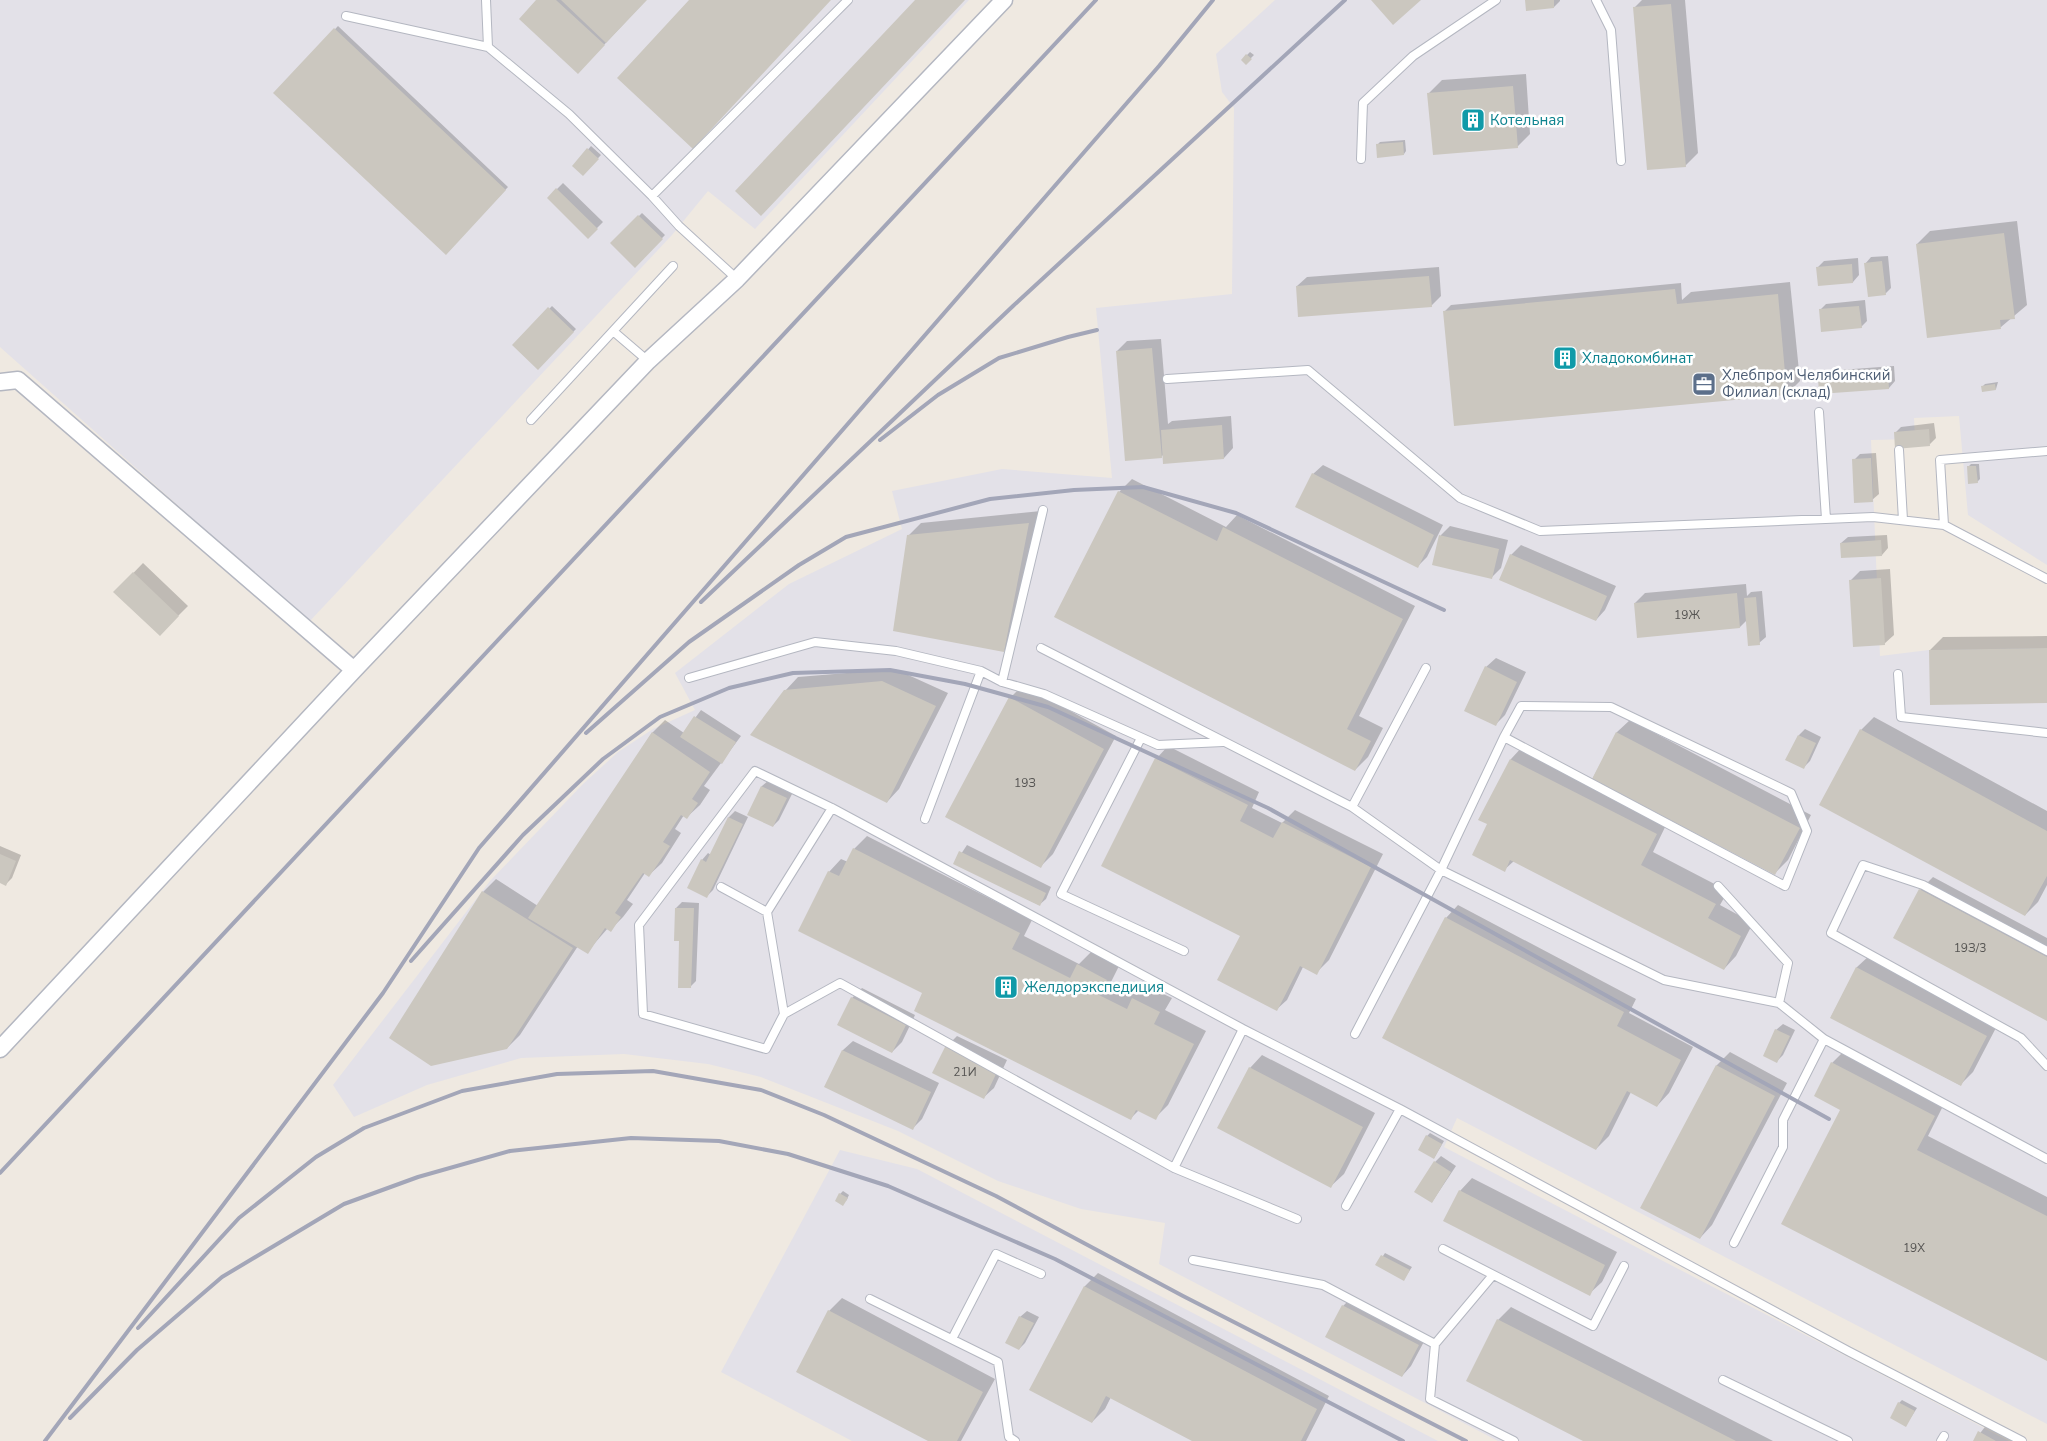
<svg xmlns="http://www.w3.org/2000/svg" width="2047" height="1441" viewBox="0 0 2047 1441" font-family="'Nunito Sans',sans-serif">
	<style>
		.industrial { fill: #e3e1e8 }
		.shadow { fill: #0003 }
		.building { fill: #cbc7bf }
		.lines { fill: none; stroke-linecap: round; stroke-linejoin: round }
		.lane-casing { stroke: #b4b7c1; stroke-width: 10 }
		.street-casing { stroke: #b4b7c1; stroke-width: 19 }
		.lane { stroke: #fff; stroke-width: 8 }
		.street { stroke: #fff; stroke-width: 16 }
		.rail { stroke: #a3a6b8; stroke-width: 4 }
		.labels { text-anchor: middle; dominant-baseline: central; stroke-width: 5; stroke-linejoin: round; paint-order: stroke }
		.number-label { font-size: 12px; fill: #555452 }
		.culture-label { font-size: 15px; fill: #0d838f; stroke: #fff; text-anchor: start }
		.service-label { font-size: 15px; fill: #4e5e75; stroke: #fff; text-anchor: start }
	</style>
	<rect width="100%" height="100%" fill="#efe9e1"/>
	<path class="industrial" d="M0,0H969L755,229L708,191L672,235L309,622L0,347Z
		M1275,0H2047V565L1968,515L1959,416L1914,418L1915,439L1871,440L1880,656L1929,650L2047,648V1424L1457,1118L1444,1147L2009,1441H1498L1159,1264L1165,1223L1081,1209L998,1181L898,1131L761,1077L708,1064L624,1054L521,1058L427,1085L354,1117L333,1085L490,881L583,784L618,752L653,729L695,710L675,673L789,584L902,529L892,491L1002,469L1112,478L1096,308L1232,294L1234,108L1222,92L1216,54Z
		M840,1150L917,1169L1438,1441H852L721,1372Z"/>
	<path class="shadow" d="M538,0H646L588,62Z
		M1526,0H1560V1L1554,7Z
		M1642,0H1685L1698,153L1685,166L1634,8Z
		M338,26L508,187L446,253L275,93Z
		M1250,52L1254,55L1246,63L1242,60Z
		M1526,74L1530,134L1517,147L1429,93L1442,80Z
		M1405,140L1406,151L1404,154L1377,145L1380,142Z
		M591,146L601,155L583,174L574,166Z
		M563,183L603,222L588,237L548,198Z
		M642,213L665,235L635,266L612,243Z
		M2017,221L2027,305L2001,327L1928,336L1917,244L1930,231Z
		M1888,256L1891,288L1885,294L1865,264L1871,257Z
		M1858,258L1859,275L1853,282L1819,285L1818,267L1824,261Z
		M1439,267L1441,296L1431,306L1297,286L1307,277Z
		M1790,282L1800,381L1787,394L1445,311L1451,305L1681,283L1682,300L1691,292Z
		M1865,300L1867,321L1861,327L1820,310L1826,304Z
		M552,306L576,329L538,368L514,345Z
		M1161,339L1168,424L1172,421L1231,416L1233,448L1224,458L1164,454L1161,457L1117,351L1127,341Z
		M1894,366L1895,381L1889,388L1820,377L1826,371Z
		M1998,382L1996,389L1982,387L1985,384Z
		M1934,423L1936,438L1930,444L1895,433L1901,427Z
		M1876,453L1879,494L1872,500L1854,460L1860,454Z
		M1971,464H1979L1980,479L1977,482L1968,467Z
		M1323,465L1443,525L1427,557L1417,567L1313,474Z
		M1132,479L1226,527L1237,515L1415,606L1359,716L1383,728L1368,757L1355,770L1119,492Z
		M1041,511L1017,638L1004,651L908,536L921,523Z
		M1450,526L1508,540L1501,568L1491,578L1434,564L1441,535Z
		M1887,535L1888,548L1882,555L1841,543L1848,537Z
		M1521,545L1616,586L1605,610L1596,620L1511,555Z
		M143,563L188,606L169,625L115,592Z
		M1890,569L1894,635L1884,644L1850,581L1860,571Z
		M1746,584L1747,596L1751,592L1762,591L1766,637L1759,643L1747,620L1740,627L1635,603L1645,593Z
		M2047,636V702L1930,650L1943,637Z
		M1496,658L1526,672L1505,715L1496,724L1486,667Z
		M895,669L948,693L899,789L887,802L785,691L798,677Z
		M1023,685L1116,736L1053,854L1040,867L1010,698Z
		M701,710L741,736L704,786L710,790L700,805L687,817L684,815L675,829L681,833L662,863L649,875L645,873L627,900L633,904L623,917L610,930L608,928L587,952L578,946L520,1035L507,1048L483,892L496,879L538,906L652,733L665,720L684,733Z
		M1874,717L2047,811V885L2038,902L2025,915L1861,730Z
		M1630,720L1811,815L1788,860L1775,873L1593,778L1617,732Z
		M1805,729L1821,737L1810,761L1804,767L1799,735Z
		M1168,746L1259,792L1252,808L1282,823L1295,810L1383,854L1329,960L1316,973L1303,967L1287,1000L1277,1009L1156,759Z
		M1523,746L1668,821L1653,852L1728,891L1720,905L1753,923L1736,956L1724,969L1514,861L1504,870L1489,824L1511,759Z
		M769,780L793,792L779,820L773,826L749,814L762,786Z
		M735,811L748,817L713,890L707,896L702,860L708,853L711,855L729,817Z
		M867,836L1032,920L1024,936L1079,964L1091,952L1119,966L1111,982L1137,995L1146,986L1172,998L1165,1010L1206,1031L1168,1105L1155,1118L1139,1110L1130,1119L924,993L829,872L841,859L848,862L854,849Z
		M967,845L1051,887L1046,899L1039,905L955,863Z
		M0,846L21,855L12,878L6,884L0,882Z
		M1933,877L2047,938V1019L1895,937L1920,890Z
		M682,902L699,903L696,981L690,987L676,908Z
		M1458,905L1636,999L1629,1013L1693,1047L1669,1093L1657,1106L1631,1092L1609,1136L1596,1149L1446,918Z
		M1870,955L1999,1022L1973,1072L1960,1085L1831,1017L1857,967Z
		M862,988L915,1015L902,1042L892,1052L839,1025L852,998Z
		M1783,1024L1795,1030L1783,1055L1777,1061L1776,1030Z
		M957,1036L1007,1060L994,1088L984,1097L947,1046Z
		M853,1041L939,1083L922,1119L913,1128L826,1086L843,1050Z
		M1730,1052L1787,1083L1712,1225L1700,1238L1642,1207L1717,1065Z
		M1842,1053L1943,1106L1928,1136L2047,1197V1360L1841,1109L1832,1063Z
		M1262,1055L1375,1113L1344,1174L1331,1186L1250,1068Z
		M1430,1133L1444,1141L1434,1158L1427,1136Z
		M1441,1156L1456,1166L1432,1202L1435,1162Z
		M1472,1178L1617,1252L1602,1282L1589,1294L1460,1191Z
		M843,1191L849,1195L846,1201L840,1194Z
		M1385,1253L1412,1267L1404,1279L1377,1265Z
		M1098,1273L1329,1396L1306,1441H1194L1111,1397L1105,1409L1092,1422L1031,1389L1085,1286Z
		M1353,1296L1427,1336L1411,1366L1402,1376L1343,1306Z
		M842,1298L995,1379L961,1441H931L829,1311Z
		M1511,1307L1773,1441H1586L1498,1320Z
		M1027,1311L1039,1317L1025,1343L1019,1349L1020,1317Z
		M1902,1400L1917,1408L1906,1425L1899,1403Z
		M1988,1423L2021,1441H1974Z"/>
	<path class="building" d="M536,0H556L605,45L578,74L519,19Z
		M561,0H647L606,43Z
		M689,0H831L693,149L617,78Z
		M915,0H965L761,216L735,191Z
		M1371,0H1421L1393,25Z
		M1525,0H1554V8L1526,11Z
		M1671,4L1686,167L1647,170L1633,7Z
		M334,28L506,190L446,255L273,93Z
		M1246,54L1252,59L1246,65L1241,60Z
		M1513,86L1518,148L1433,155L1427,93Z
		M1403,142L1404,155L1377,158L1376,144Z
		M587,148L599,159L583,176L572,166Z
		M556,188L598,229L588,239L547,198Z
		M638,215L663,239L635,268L610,243Z
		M2004,233L2015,319L2000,320L2001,329L1927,338L1916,244Z
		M1882,261L1886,295L1868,297L1864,263Z
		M1852,264L1853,283L1818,286L1816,267Z
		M1429,276L1432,307L1298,317L1296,286Z
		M1675,289L1677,304L1778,294L1787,395L1454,426L1443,311Z
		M1859,306L1862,328L1821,332L1819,309Z
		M548,307L574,332L538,370L512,345Z
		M1152,348L1162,458L1125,461L1116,351Z
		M1888,372L1889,389L1819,394L1818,377Z
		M1995,384L1996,390L1982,392L1981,386Z
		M1222,425L1224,459L1163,464L1161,430Z
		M1929,429L1930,446L1895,449L1894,432Z
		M1871,458L1873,502L1854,503L1852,459Z
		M1967,466H1976L1978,483L1968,484Z
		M1312,473L1434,535L1418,568L1295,507Z
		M1118,491L1217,541L1223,527L1403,619L1347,729L1371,741L1355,771L1054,617Z
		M1029,523L1004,652L893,631L907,535Z
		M1439,535L1499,549L1492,579L1432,565Z
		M1881,540L1882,556L1841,558L1840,543Z
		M1510,554L1607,596L1596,621L1499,580Z
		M133,572L179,616L160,636L113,592Z
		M1881,578L1885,645L1853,647L1849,580Z
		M1737,593L1740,628L1637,638L1634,603Z
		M1756,597L1760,645L1748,646L1744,598Z
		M2047,648V703L1930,705L1929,650Z
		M1485,666L1517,682L1496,726L1464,711Z
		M882,681L936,706L887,803L750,735L784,690Z
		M1009,697L1104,749L1041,868L945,817Z
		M694,716L736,742L722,764L680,737Z
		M1860,729L2047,831V876L2025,916L1819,805Z
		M652,732L710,772L692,799L698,803L687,819L681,815L663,842L670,846L649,877L643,873L615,913L621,917L611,932L605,928L588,954L528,918Z
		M1616,732L1800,828L1775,875L1592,779Z
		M1798,735L1816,743L1804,769L1785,760Z
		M1155,758L1248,805L1240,821L1273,838L1282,822L1371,867L1317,975L1300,966L1277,1011L1217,980L1240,936L1101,866Z
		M1510,759L1657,834L1641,865L1716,904L1708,918L1741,936L1724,970L1510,860L1505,872L1472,855L1487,824L1478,820Z
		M761,786L787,798L773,827L747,815Z
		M728,817L743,824L707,898L687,888L701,859L706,862Z
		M853,848L1020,933L1012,949L1070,978L1077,964L1107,980L1099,995L1127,1009L1132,998L1160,1012L1154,1024L1194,1044L1156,1120L1136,1110L1131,1120L914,1011L922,993L798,931L828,871L839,876Z
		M959,851L1046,893L1040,906L953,864Z
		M0,854L16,861L6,886L0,883Z
		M1919,889L2047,957V1021L1893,938Z
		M482,891L573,948L507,1049L431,1066L389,1038Z
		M675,908H694L691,988H678L679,941H674Z
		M1445,917L1624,1012L1617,1026L1681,1060L1657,1107L1627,1091L1596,1150L1382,1038Z
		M1856,967L1987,1036L1961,1086L1830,1018Z
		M851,997L906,1025L892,1053L837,1025Z
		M1775,1029L1790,1036L1777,1063L1763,1056Z
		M946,1045L998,1070L984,1099L932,1073Z
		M842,1050L931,1092L913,1130L824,1087Z
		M1831,1062L1935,1116L1917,1150L2047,1216V1361L1781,1224L1840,1110L1814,1096Z
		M1716,1065L1775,1096L1700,1239L1640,1208Z
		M1249,1067L1363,1127L1331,1188L1217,1128Z
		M1426,1135L1442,1144L1434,1159L1418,1150Z
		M1434,1161L1451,1172L1432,1203L1414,1192Z
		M1459,1190L1605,1265L1590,1296L1443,1221Z
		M839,1193L848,1198L843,1206L835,1201Z
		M1381,1255L1410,1270L1404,1281L1375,1265Z
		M1084,1286L1317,1409L1301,1441H1192L1106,1396L1092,1423L1029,1390Z
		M1342,1305L1419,1345L1402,1377L1325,1337Z
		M828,1310L983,1392L957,1441H928L796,1372Z
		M1019,1316L1034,1323L1019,1350L1005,1343Z
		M1497,1319L1736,1441H1583L1466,1381Z
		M1898,1402L1915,1411L1906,1427L1890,1418Z
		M1978,1431L1996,1441H1973Z"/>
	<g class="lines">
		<g class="lane-casing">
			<path id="lane" d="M486,0L488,47L569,114L652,196L679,226L737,279
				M1596,0L1611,30L1621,161
				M346,16L488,47
				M1361,159L1363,103L1413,56L1496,0
				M652,196L848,0
				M613,331L648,361
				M1167,379L1308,370L1460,498L1540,531L1873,517L1944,525L2047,579
				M1819,412L1826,519
				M531,420L673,266
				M1899,450L1903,520
				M1944,525L1940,460L2047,451
				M1041,648L1352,807L1441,870L1664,980L1779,1003L1824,1039L2047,1159
				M1898,674L1901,717L2047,733
				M689,678L815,642L896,651L981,671L1002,682L1044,694L1158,745L1223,742
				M1002,682L1043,510
				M1141,738L1061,894L1184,951
				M1352,807L1426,668
				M925,819L981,671
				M1718,886L1788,963L1779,1003
				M721,887L767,912
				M2047,951L1923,885L1863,865L1831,933L2021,1038L2047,1066
				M784,1014L767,912L832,808
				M1355,1034L1441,870L1504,737L1521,706L1611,707L1791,793L1807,831L1785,886L1504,737
				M1174,1168L1243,1029
				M1346,1206L1400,1109
				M1297,1219L1174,1168L840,983L784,1014L766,1049L643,1014L639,925L755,771L832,808L1243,1029L1400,1109L1848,1351L2022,1441
				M1734,1243L1783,1147V1120L1824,1039
				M1443,1249L1593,1326L1624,1266
				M1193,1260L1323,1285L1435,1344L1430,1399L1514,1441
				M870,1299L998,1362L1009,1437L1015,1441
				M952,1339L996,1254L1041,1274
				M1435,1344L1493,1275
				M1723,1380L1848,1441
				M1941,1441L1944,1436"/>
		</g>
		<g class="street-casing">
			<path id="street" d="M0,382L18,380L354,670
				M0,1049L354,670L648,361L737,279L1004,0"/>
		</g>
		<use href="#lane" class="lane"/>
		<use href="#street" class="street"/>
		<path class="rail" d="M880,440L938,395L999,358L1068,337L1097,330
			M701,602L1013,306L1345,0
			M586,733L689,642L799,565L846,537L990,499L1074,490L1143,487L1236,513L1444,610
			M411,961L523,835L603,759L660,717L729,688L793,673L890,670L965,684L1048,707L1268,808L1829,1119
			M0,1173L1096,0
			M138,1328L239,1218L316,1157L364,1128L462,1091L557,1074L653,1071L761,1090L824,1115L996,1196L1183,1296L1466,1441
			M70,1418L137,1350L222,1277L344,1204L418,1177L510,1151L631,1138L719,1141L788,1154L888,1186L1055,1259L1403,1441
			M45,1441L383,993L479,848L1159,66L1213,0"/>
	</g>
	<defs>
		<g id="building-square" transform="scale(1.25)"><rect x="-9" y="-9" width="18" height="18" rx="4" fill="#0f9aa8" stroke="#fff"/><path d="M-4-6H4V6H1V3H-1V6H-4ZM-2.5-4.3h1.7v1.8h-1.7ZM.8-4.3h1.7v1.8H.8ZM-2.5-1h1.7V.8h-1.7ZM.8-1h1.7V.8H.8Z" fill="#fff"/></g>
		<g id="office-square" transform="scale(1.25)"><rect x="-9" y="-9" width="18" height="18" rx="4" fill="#5c6f8a" stroke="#fff"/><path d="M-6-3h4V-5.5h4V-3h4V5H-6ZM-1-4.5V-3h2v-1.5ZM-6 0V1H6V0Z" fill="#fff"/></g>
	</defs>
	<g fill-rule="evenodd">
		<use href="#building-square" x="1473" y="120"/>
		<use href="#building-square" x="1565" y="358"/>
		<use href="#office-square" x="1704" y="384"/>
		<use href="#building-square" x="1006" y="987"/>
	</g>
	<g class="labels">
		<g class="number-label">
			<text x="1687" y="615">19Ж</text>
			<text x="1025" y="783">19З</text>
			<text x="1970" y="948">19З/3</text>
			<text x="965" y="1072">21И</text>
			<text x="1914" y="1248">19Х</text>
		</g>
		<g class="culture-label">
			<text x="1490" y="120">Котельная</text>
			<text x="1582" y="358">Хладокомбинат</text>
			<text x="1024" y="987">Желдорэкспедиция</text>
		</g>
		<g class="service-label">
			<text x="1722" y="375">Хлебпром Челябинский<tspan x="1722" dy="17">Филиал (склад)</tspan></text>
		</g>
	</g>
</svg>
